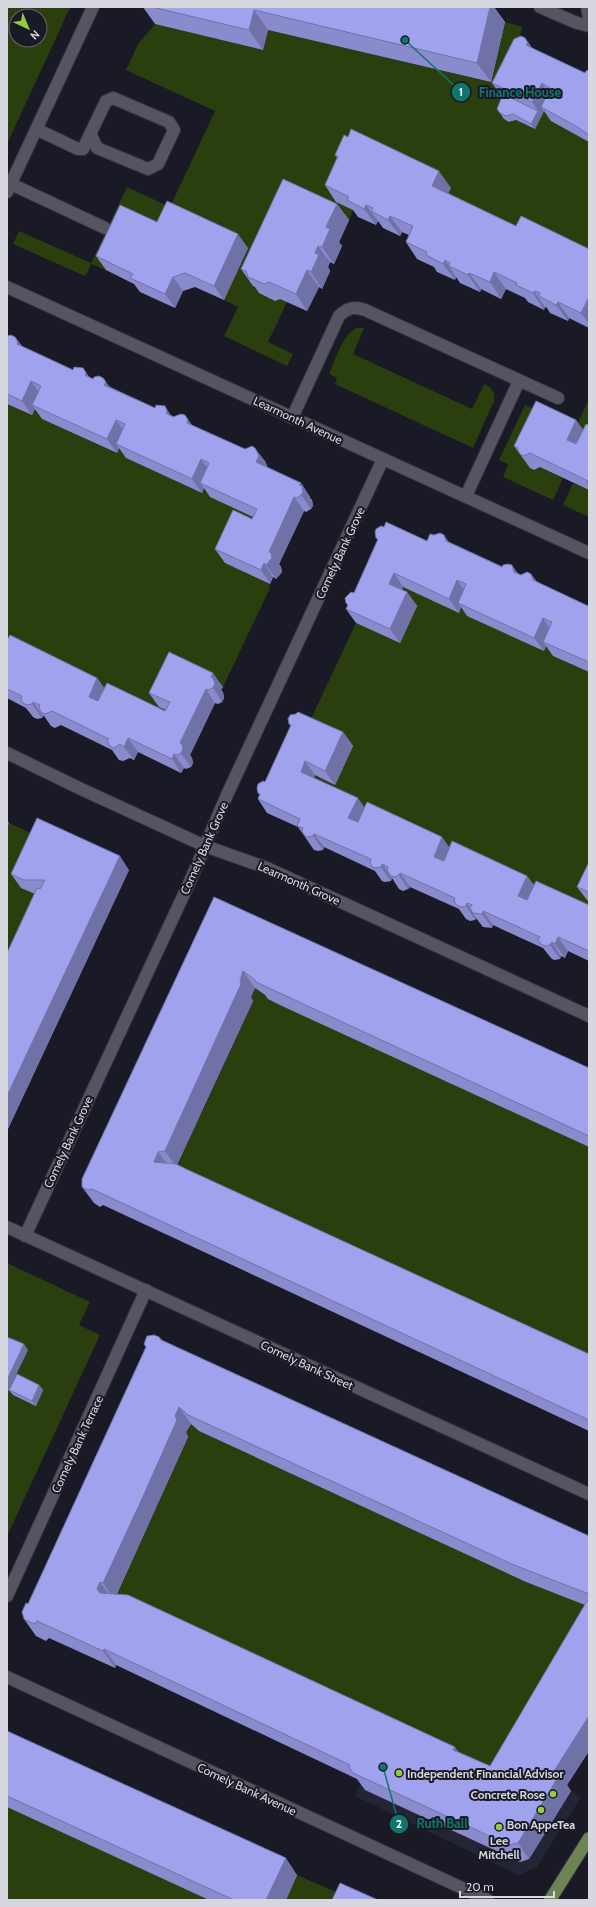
<svg xmlns="http://www.w3.org/2000/svg" width="596" height="1907" viewBox="0 0 596 1907" font-family="Cabin,sans-serif">
	<style>
		.built { fill: #242534 }
		.green { fill: #2b3e0d; fill-rule: evenodd }
		.lines { fill: none; stroke-linecap: round; stroke-linejoin: round }
		.minor-casing { stroke: #33333c; stroke-width: 14 }
		.major-casing { stroke: #33333c; stroke-width: 14 }
		.minor { stroke: #545561; stroke-width: 12 }
		.major { stroke: #6c8353; stroke-width: 12 }
		.wall { fill: #8a8bcd; fill-rule: evenodd }
		.shaded-wall { fill: #7071a7 }
		.building { fill: #a0a2ee; stroke: #7071a7 }
		.poi-dot { fill: #94cc3c; stroke: #191a25; stroke-width: 1.5 }
		.labels { text-anchor: middle; dominant-baseline: central; stroke-width: 4; stroke-linejoin: round; paint-order: stroke }
		.street-label { font-size: 12px; fill: #d7d8df; stroke: #191a25 }
		.poi-label { font-size: 12px; font-weight: bold; fill: #d7d8df; stroke: #191a25 }
		.leader { fill: none; stroke: #0f766e; stroke-width: 1.5 }
		.callout-dot { fill: #0f766e; stroke: #191a25; stroke-width: 1.5 }
		.mark-label { font-size: 12px; text-anchor: middle; font-weight: bold; fill: #fff }
		.callout-label { font-size: 13px; text-anchor: middle; font-weight: bold; fill: #0f766e; stroke: #191a25; stroke-width: 4; stroke-linejoin: round; paint-order: stroke }
	</style>
	<rect width="100%" height="100%" fill="#191a25"/>
	<path class="built" d="M516,1756L581,1797L537,1867L518,1875L355,1796L360,1784Z"/>
	<path class="green" d="M7,7H71L67,14L7,144ZM16,16H40V40H16Z
		M505,22L523,27L519,37L529,41C522,56 485,115 511,122L516,120L535,129L551,97L589,142V260L444,202L451,188L336,201L353,210L349,220L294,196L280,299L287,302L268,342L293,354L287,366L224,336L238,307L224,300L248,248L106,270L91,264L85,276L13,244L19,231L91,263L127,187L170,207L215,111L126,70L138,44L155,24L263,50L268,30L490,82Z
		M357,328H364L353,354L472,409L484,384C491,387 496,392 494,401L473,448L335,384L337,378L329,374C335,361 343,333 357,328Z
		M41,395L42,419L116,453L126,434V458L202,493L211,473L210,497L267,523L225,563L270,584L269,587L270,588L223,687L179,666V716L175,725L7,643V404L32,415Z
		M589,399V451L575,429Z
		M525,405L545,415L530,468L534,470L540,467L563,478L553,500L503,477L508,464L499,460Z
		M573,483L589,490V517L563,505Z
		M403,587L459,612L467,594L544,651L552,632L562,636L553,656L589,672V914L310,786V721L356,623L400,643L399,598Z
		M9,823L43,839L55,894L7,987V828Z
		M255,988L267,997L589,1147V1366L170,1168L202,1112L253,1001L251,997Z
		M7,1263L90,1302L79,1325L100,1335L7,1536Z
		M191,1424L199,1431L526,1582L589,1606L501,1783L112,1599L152,1517L188,1437L186,1432Z
		M7,1807L210,1900H7Z
		M297,1875L352,1899L286,1900Z"/>
	<g class="lines">
		<g class="minor-casing">
			<path id="minor" d="M540,7L577,23L589,26
				M587,7L589,19
				M36,129L78,149H83L106,101L113,98L169,122L174,130L158,164L148,169L97,148L91,135
				M11,184L105,228
				M7,192L93,7
				M7,287L589,553
				M292,418L339,316C347,308 354,306 365,310L558,398
				M466,496L519,381
				M7,753L81,789L205,846L267,868L589,1016
				M7,1227L589,1494
				M25,1236L191,879L226,797L383,459
				M7,1596L146,1290
				M7,1677L488,1900"/>
		</g>
		<g class="major-casing">
			<path id="major" d="M550,1900L589,1838"/>
		</g>
		<use href="#minor" class="minor"/>
		<use href="#major" class="major"/>
	</g>
	<path class="wall" d="M143,7H494L505,22L491,82L268,30L263,50L155,24Z
		M525,38L532,48L585,73L589,70V142L551,121L544,111L535,129L516,120L509,122L504,119L500,113L502,97L492,83Z
		M335,155L451,188L448,193L516,226L589,249V328L569,318L568,321L550,313L547,308L545,307L544,310L528,302L525,298L506,289L501,299L481,289L480,292L460,283L456,277L455,280L437,272L434,267L417,259L406,242L409,235L402,232L400,236L383,228L378,221L376,225L358,217L353,210L336,202L325,185L337,158Z
		M337,204L349,220L339,242L342,246L334,264L330,262L328,267L330,271L322,289L319,287L307,311L280,299L275,301L259,293L255,287L253,286L241,269Z
		M157,222L248,248L224,300L195,287L183,291L175,308L140,292L134,284L106,270L96,256Z
		M7,336L15,337L22,346L192,425L265,461L268,468L301,483L310,497V498L312,500L313,506L311,509L306,512L304,511L279,564L281,567L282,572L276,579L273,577L270,584L225,563L215,549L252,519L253,517L210,497L204,488L202,493L126,458L119,448L117,453L42,419L35,409L32,415L7,404Z
		M576,420L583,430L589,425V490L540,467L534,470L530,468L514,446Z
		M384,527L427,541L449,542L521,575L531,574L537,582L588,606L589,604V672L553,656L546,646L544,651L467,616L461,607L459,613L403,587L402,590L407,592L417,606L400,643L356,623L346,609L348,606L346,603L354,593L378,540L376,538Z
		M7,640L97,678L104,688L165,711L166,710L159,707L149,693L169,652L223,687L221,690L223,692L224,698L222,702L218,704L215,703L190,755L192,758L193,763L191,767L186,769L184,768L181,773L138,752L134,760L130,758L123,761L119,760L112,750L61,725L55,728L51,726L44,716H43L42,718L37,719L33,717L26,708L7,698Z
		M289,724L343,732L353,746L335,785L315,775L314,778L364,807L450,847L527,876L534,885L589,905V961L568,951L565,958L561,956L560,959L554,960L551,958L543,948L521,938L493,925L492,928L483,927L476,918L475,920L470,921L466,919L459,909L410,887L408,889L403,891L399,889L392,878L391,881L385,882L382,881L375,871L324,847L323,850L318,851L314,850L298,827L267,813L258,799L260,795L258,793L265,782L291,727Z
		M589,862V901L587,900L577,887Z
		M129,870L7,1131V953L35,894L21,888L11,874Z
		M214,897L589,1068V1147L282,1006L268,999L265,995L255,988L251,997L253,1001L177,1165L589,1354V1431L103,1205L100,1207L94,1203L82,1187Z
		M159,1337L162,1340L589,1536V1751L567,1785L571,1791L529,1859L520,1862L365,1790L357,1779L116,1665L115,1668L49,1638L46,1641L36,1636L24,1619L28,1604L146,1347ZM191,1424L199,1431L526,1582L585,1605L490,1766L459,1752L117,1594L188,1437L186,1432Z
		M39,1385L43,1390L36,1406L13,1395L9,1390Z
		M7,1731L297,1875L286,1900H209L7,1807Z"/>
	<path class="shaded-wall" d="M490,7H494L505,22L491,82L477,63Z
		M254,10L268,30L263,50L249,30Z
		M525,38L535,52L526,45Z
		M542,83L551,97L541,107L544,111L535,129L531,124L538,111L532,102Z
		M439,171L451,188L444,202L432,186Z
		M337,204L349,220L339,242L342,246L334,264L322,247L326,227Z
		M366,205L378,221L376,225L364,209Z
		M390,216L402,232L400,236L388,220Z
		M238,234L248,248L224,300L214,286Z
		M318,246L330,262L328,267L330,271L322,289L311,272L315,253Z
		M445,260L456,277L455,280L443,264Z
		M307,270L319,287L307,311L296,294Z
		M494,272L506,289L501,299L490,282Z
		M469,273L481,289L480,292L468,275Z
		M173,277L183,291L175,308L165,294Z
		M534,291L545,307L544,310L533,293Z
		M589,297V324L581,313Z
		M558,302L569,318L568,321L556,305Z
		M15,337L25,351L17,344Z
		M83,368L93,382L85,375Z
		M103,378L113,391L104,385Z
		M31,381L41,395L32,405L35,409L32,415L22,401Z
		M165,406L174,420L166,413Z
		M185,415L195,429L187,423Z
		M116,420L126,434L116,444L119,448L117,453L107,439Z
		M576,420L586,434L576,454L567,440Z
		M255,448L265,461L268,470L256,462Z
		M201,459L211,473L200,483L204,488L202,493L192,479Z
		M301,483L310,497V498L312,500L313,506L311,509L301,495L299,485Z
		M294,497L304,511L279,564L281,567L282,572L276,579L266,565L269,552Z
		M444,535L454,549L446,541Z
		M264,563L273,577L270,584L261,570Z
		M512,565L522,579L514,572Z
		M394,573L403,587L399,598L389,584Z
		M531,574L540,588L533,580Z
		M457,580L467,594L458,603L461,607L459,613L449,599Z
		M407,592L417,606L400,643L390,629Z
		M543,618L552,632L543,642L546,646L544,651L534,638Z
		M213,673L223,687L221,690L223,692L224,698L222,702L213,688L211,677Z
		M97,678L107,692L98,711L89,697Z
		M206,689L215,703L190,755L192,758L193,763L191,767L181,753L180,743Z
		M33,702L43,716L42,718L32,704Z
		M343,732L353,746L335,785L325,771Z
		M128,738L138,752L134,760L124,747Z
		M174,754L184,768L181,773L172,759Z
		M305,761L315,775L310,786L301,772Z
		M358,798L367,811L358,832L348,818Z
		M7,820L9,823L7,828Z
		M314,834L324,847L323,850L313,836Z
		M442,837L452,851L443,871L434,857Z
		M120,856L129,870L7,1131V1096Z
		M382,864L392,878L391,881L381,867Z
		M400,873L410,887L408,889L399,875Z
		M527,876L537,890L528,910L518,896Z
		M467,903L476,918L475,920L466,906Z
		M483,911L493,925L492,928L482,914Z
		M558,937L568,951L565,958L555,944Z
		M552,942L561,956L560,959L550,945Z
		M243,971L255,988L251,997L253,1001L176,1167L165,1151Z
		M158,1152L170,1168L154,1162Z
		M24,1344L28,1350L7,1394V1380Z
		M39,1385L43,1390L36,1406L32,1401Z
		M179,1407L191,1424L186,1432L188,1437L114,1600L103,1583Z
		M100,1582L112,1599L108,1605L97,1589Z
		M104,1649L116,1665L115,1668L103,1651Z
		M589,1716V1751L567,1785L571,1791L529,1859L518,1843L554,1771Z
		M455,1747L466,1763L453,1750Z
		M286,1858L297,1875L286,1900H266Z"/>
	<path class="building" d="M152,7H490L477,63L254,10L249,30Z
		M521,36L525,38L528,43L526,45L532,48L585,73L586,71L589,70V135L576,126L541,107L550,88L542,83L532,102L492,83L514,39Z
		M503,94L538,111L531,124L513,114L506,116L500,113L497,109Z
		M351,129L439,171L432,186L516,226L521,216L589,249V297L581,313L558,302L556,305L539,296L540,293L534,291L533,293L516,285L517,283L494,272L490,282L469,273L468,275L449,266L450,263L445,260L443,264L426,255L427,252L406,242L413,226L390,216L388,220L371,211L373,208L366,205L364,209L347,200L349,197L325,185L338,156L335,155L344,135L348,137Z
		M283,179L337,204L326,227L330,229L322,247L318,246L315,253L319,255L311,272L307,270L296,294L269,282L264,284L248,277L246,271L241,269Z
		M167,201L238,234L214,286L185,273L173,277L165,294L130,278L133,274L96,256L120,205L157,222Z
		M11,335L15,337L18,342L17,344L73,370L74,367L83,368L86,373L85,375L93,379L94,377L99,376L103,378L106,382L104,385L155,408L156,405L165,406L167,411L166,413L173,417L181,414L185,415L188,420L187,423L245,449L252,446L255,448L259,456L256,462L301,483L299,485L302,486L303,492L301,495L297,498L294,497L269,552L271,553L272,558L266,565L264,563L261,570L215,549L233,510L252,519L257,509L200,483L209,463L201,459L192,479L116,444L125,424L116,420L107,439L32,405L41,386L31,381L22,401L7,394V336Z
		M536,401L576,420L567,440L576,444L586,424L589,425V486L587,483L588,481L530,453L524,456L520,454L518,450V448L514,446Z
		M386,522L427,541L430,534L434,535L440,533L444,535L446,541L502,567L503,565L508,564L512,565L514,572L521,575L527,572L531,574L533,580L588,606L589,604V662L543,642L552,622L543,618L534,638L458,603L466,584L457,580L449,599L394,573L389,584L407,592L390,629L346,609L348,605L346,603L345,598L351,592L354,593L378,539L376,538L375,532L376,529L381,526L384,527Z
		M10,635L97,678L89,697L98,701L107,683L165,711L170,702L149,693L169,652L213,673L211,677L213,678L215,684L213,688L208,690L206,689L180,743L182,744L183,749L181,753L177,755L174,754L172,759L128,738L124,747L120,744L114,748L110,746L107,741L109,739L52,711L45,714L41,712L39,708L40,705L33,702L32,704L27,705L23,703L21,699L22,696L7,689V640Z
		M298,712L343,732L325,771L305,761L301,772L358,798L348,818L358,822L367,802L442,837L434,857L444,861L452,841L527,876L518,896L527,900L536,881L589,905V951L558,937L555,944L552,942L550,945L545,946L541,944L538,940L540,937L512,924L483,911L482,914L473,913L470,908L472,905L467,903L466,906L461,907L457,905L454,901L455,898L400,873L399,875L394,877L390,875L387,870L388,867L382,864L381,867L376,868L372,867L370,862L371,859L314,834L313,836L308,837L305,836L302,831L303,828L297,826L300,819L258,799L260,794L258,793L257,788L258,784L263,781L265,782L291,725L289,724L288,719L290,715L296,714Z
		M37,818L120,856L7,1096V953L37,888L40,889L45,880H24L11,874Z
		M589,862V892L577,887Z
		M214,897L589,1068V1136L271,989L256,982L255,980L243,971L240,981L241,984L165,1151L158,1152L154,1162L176,1164L186,1169L589,1354V1420L92,1189L88,1190L82,1187V1179Z
		M154,1335L159,1337L161,1340L589,1536V1594L514,1565L188,1415L179,1407L175,1416L177,1420L141,1501L103,1583L100,1582L97,1589L100,1593L128,1595L455,1747L453,1750L490,1766L587,1601L589,1602V1716L554,1771L560,1774L518,1843L509,1845L353,1773L349,1767L350,1765L104,1649L103,1651L37,1621L34,1624L24,1619L22,1612L26,1603L28,1604L141,1358L146,1347L144,1344L147,1336Z
		M7,1337L24,1344L7,1380Z
		M17,1374L39,1385L32,1401L9,1390Z
		M7,1731L286,1858L266,1900H234L7,1796Z
		M340,1883L378,1900H332Z"/>
	<g class="poi-dot">
		<circle cx="399" cy="1773" r="4"/>
		<circle cx="553" cy="1794" r="4"/>
		<circle cx="541" cy="1810" r="4"/>
		<circle cx="499" cy="1827" r="4"/>
	</g>
	<g class="labels">
		<g class="street-label">
			<text transform="translate(298 420) rotate(25)">Learmonth Avenue</text>
			<text transform="translate(340 553) rotate(-65)">Comely Bank Grove</text>
			<text transform="translate(204 848) rotate(-66)">Comely Bank Grove</text>
			<text transform="translate(299 883) rotate(24)">Learmonth Grove</text>
			<text transform="translate(68 1142) rotate(-65)">Comely Bank Grove</text>
			<text transform="translate(307 1365) rotate(25)">Comely Bank Street</text>
			<text transform="translate(77 1444) rotate(-65)">Comely Bank Terrace</text>
			<text transform="translate(247 1789) rotate(25)">Comely Bank Avenue</text>
		</g>
		<g class="poi-label">
			<text x="407" y="1773" text-anchor="start">Independent Financial Advisor</text>
			<text x="545" y="1794" text-anchor="end">Concrete Rose</text>
			<text x="541" y="1824">Bon AppeTea</text>
			<text x="499" y="1840">Lee<tspan x="499" dy="14">Mitchell</tspan></text>
		</g>
	</g>
	<path class="leader" d="M405 40L461 92M383 1767L399 1824"/>
	<g class="callout-dot">
		<circle cx="405" cy="40" r="4"/>
		<circle cx="383" cy="1767" r="4"/>
		<circle cx="461" cy="92" r="10"/>
		<circle cx="399" cy="1824" r="10"/>
	</g>
	<g class="mark-label">
		<text x="461" y="96">1</text>
		<text x="399" y="1828">2</text>
	</g>
	<g class="callout-label">
		<text x="520" y="97">Finance House</text>
		<text x="442" y="1828">Ruth Ball</text>
	</g>
	<rect width="596" height="1907" fill="none" stroke="#d7d8df" stroke-width="16"/>
	<g transform="translate(28 28) rotate(136)"><circle r="19" fill="#191a25" stroke="#65666f"/>
	<path d="M0-3L7 15L0 10L-7 15Z" fill="#94cc3c"/>
	<text y="-6" font-size="11" font-weight="bold" text-anchor="middle" fill="#d7d8df">N</text>
	</g>
	<path d="M460 1891v6h94v-6" fill="none" stroke="#d7d8df" stroke-width="2"/>
	<text x="466" y="1891" font-size="12" fill="#d7d8df" stroke="#191a25" stroke-width="3" paint-order="stroke">20 m</text>
</svg>
